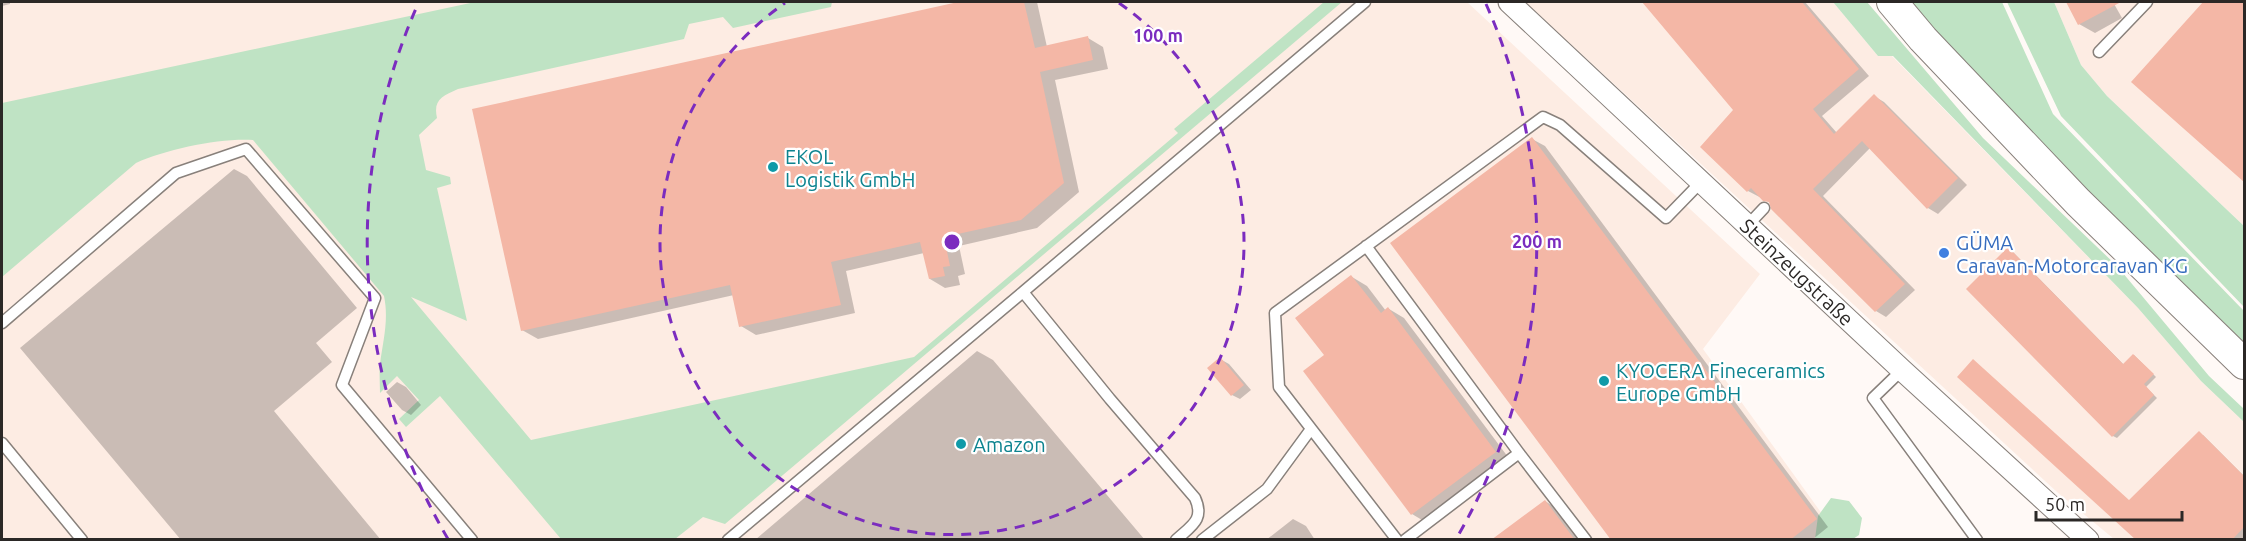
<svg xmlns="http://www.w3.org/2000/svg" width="2246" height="541" viewBox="0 0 2246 541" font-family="Ubuntu,sans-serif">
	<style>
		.built { fill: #fdece3 }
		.green { fill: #bfe3c4 }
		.shadow { fill: #0003 }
		.building { fill: #f4b7a6 }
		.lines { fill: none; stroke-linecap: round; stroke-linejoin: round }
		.service-casing { stroke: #88807b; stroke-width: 13 }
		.minor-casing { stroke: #88807b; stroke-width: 23 }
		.secondary-casing { stroke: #88807b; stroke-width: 32 }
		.service { stroke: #fff; stroke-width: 10 }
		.minor { stroke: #fff; stroke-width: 21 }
		.secondary { stroke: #fff; stroke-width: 30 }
		.ring { fill: none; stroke: #7b2cbf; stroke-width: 3; stroke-dasharray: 10 8 }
		.culture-dot { fill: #0f9aa8; stroke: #fff; stroke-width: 2 }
		.shop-dot { fill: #3f7fe0; stroke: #fff; stroke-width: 2 }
		.labels { text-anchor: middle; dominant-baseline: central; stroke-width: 4.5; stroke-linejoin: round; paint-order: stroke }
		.culture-label { font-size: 20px; fill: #0d838f; stroke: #fff; text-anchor: start }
		.shop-label { font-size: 20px; fill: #366cbe; stroke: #fff; text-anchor: start }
		.street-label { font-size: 20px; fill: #2b2826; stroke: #fff }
		.centre { fill: #7b2cbf; stroke: #fff; stroke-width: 3 }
		.ring-label { font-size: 18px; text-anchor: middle; font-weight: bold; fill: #7b2cbf; stroke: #fff; stroke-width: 4.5; stroke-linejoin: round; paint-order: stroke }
	</style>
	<rect width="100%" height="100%" fill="#fff9f6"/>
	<path class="built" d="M2,2H1467L1760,274L1703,349L1833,529L1821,540L2,539Z
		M1525,2H1833L1878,56H1892L2138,308L2201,381L2244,422V539H2114L2057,492Z
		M2054,2H2244V226L2107,96L2081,65Z"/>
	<path class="green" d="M475,2H832L831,7L733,28L723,17L689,24L684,39L458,89C442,96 433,100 437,118L419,135L426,170L450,177L451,184L437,188L467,321L411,297L531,440L914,357L1178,133L1174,129L1324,2H1342L725,524L703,517L675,539H561L440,396L406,427L399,419L419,400L397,376L380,393C380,383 379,373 380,364C383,341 389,320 384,296L253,140C219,138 167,149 136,163L2,277V103Z
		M1833,2H1867L1983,138L2117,266L2209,376L2244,409V422L2201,381L2138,308L1893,56H1878Z
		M1909,2H2002L2053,114L2244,311V347L2006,109Z
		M2007,2H2054L2081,65L2107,96L2244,226V307L2061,116Z
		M1831,498L1849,501L1862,518L1859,535L1853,539H1815L1818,516Z"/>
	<path class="shadow" d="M2,2H10V4L2,6Z
		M965,2H1037L1047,47L1088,38L1103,47L1108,69L1055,80L1079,192L1037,228L959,246L965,274L958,276L960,285L945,288L930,279L924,253L846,271L855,313L756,335L741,326L734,295L538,339L522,330L474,110Z
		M1644,2H1805L1869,76L1822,116L1837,133L1874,96L1884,102L1967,185L1938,214L1928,208L1870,148L1823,196L1915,290L1886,317L1876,311L1771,203L1748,191L1735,110Z
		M2067,2H2113L2122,18L2095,33L2079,24Z
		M2205,2H2244V180L2133,82Z
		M1532,139L1545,146L1828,527L1812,540H1613Z
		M234,169L247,176L357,308L316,343L332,362L274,411L381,540H181L20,348Z
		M2012,251L2124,365L2134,355L2156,377L2146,387L2157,398L2117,438L2113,436Z
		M1352,277L1367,286L1386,311L1389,309L1404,318L1511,461L1427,523L1412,514L1326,356Z
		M977,351L993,360L1145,540H755Z
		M1220,359L1229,364L1251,390L1240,399L1232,395Z
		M397,382L406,387L421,405L411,415L402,410L386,392Z
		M2203,435L2244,476V540H2138L2130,501Z
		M1545,501L1561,511L1582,540H1494Z
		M1293,519L1306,526L1315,540H1266Z"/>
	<path class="building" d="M958,2H1024L1035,48L1088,36L1093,60L1040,72L1064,183L1021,220L944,237L950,266L943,267L945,276L929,279L920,242L831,262L841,305L739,327L730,285L521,331L472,109Z
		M1642,2H1802L1859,69L1813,109L1834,134L1874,94L1958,178L1927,209L1862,141L1813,189L1905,284L1875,312L1771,209L1769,202L1763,201L1751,188L1747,192L1700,147L1733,110Z
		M2066,2H2121L2078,25Z
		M2203,2H2244V182L2131,82Z
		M1532,137L1817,519L1790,540H1611L1390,243Z
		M2008,247L2123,364L2133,354L2154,374L2144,384L2154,395L2112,437L1966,289Z
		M1351,275L1381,313L1388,307L1496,452L1411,515L1303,371L1324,355L1295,318Z
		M1220,357L1244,385L1231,396L1207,368Z
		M1973,359L2129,500L2199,431L2244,476V527L2232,540H2136L1957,377Z
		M1545,500L1575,540H1491Z"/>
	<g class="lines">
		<g class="service-casing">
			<path id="service" d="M2099,52L2147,2
				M1747,226L1764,208
				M1366,246L1519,453L1586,540
				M2,323L176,173L246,149L375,298L342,385L472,540
				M1902,370L1873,398L1977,540
				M2,443L82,540
				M728,540L1023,292
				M1176,540C1191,526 1205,520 1195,498L1110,399L1023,292L1365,2
				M1202,540L1267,489L1311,429
				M1397,540L1279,387L1275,313L1543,117L1560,125L1666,218L1701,182
				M1405,540L1519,453"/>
		</g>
		<g class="minor-casing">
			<path id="minor" d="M1509,2L1902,370L2088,540"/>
		</g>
		<g class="secondary-casing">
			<path id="secondary" d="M1892,2L1923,39L2078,202L2244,364"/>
		</g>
		<use href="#service" class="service"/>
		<use href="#minor" class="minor"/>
		<use href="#secondary" class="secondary"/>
	</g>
	<g class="ring">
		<path d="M1119 3A292 292 0 1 1 785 3"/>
		<path d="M448 539A585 585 0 0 1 418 4M1486 4A585 585 0 0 1 1456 539"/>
	</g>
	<g class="culture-dot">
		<circle cx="773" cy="167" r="6"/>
		<circle cx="1604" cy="381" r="6"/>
		<circle cx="961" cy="444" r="6"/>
	</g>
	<circle class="shop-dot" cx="1944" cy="253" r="6"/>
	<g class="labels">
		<g class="culture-label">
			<text x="785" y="156">EKOL<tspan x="785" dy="23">Logistik GmbH</tspan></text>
			<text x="1616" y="370">KYOCERA Fineceramics<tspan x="1616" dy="23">Europe GmbH</tspan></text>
			<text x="973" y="444">Amazon</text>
		</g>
		<g class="shop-label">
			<text x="1956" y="242">GÜMA<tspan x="1956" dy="23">Caravan-Motorcaravan KG</tspan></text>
		</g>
		<g class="street-label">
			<text transform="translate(1797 272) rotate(43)">Steinzeugstraße</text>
		</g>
	</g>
	<circle cx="952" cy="242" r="9" class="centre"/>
	<g class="ring-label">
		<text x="1158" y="42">100 m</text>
		<text x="1537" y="248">200 m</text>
	</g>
	<rect width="2246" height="541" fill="none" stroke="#2b2826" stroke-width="6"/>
	<path d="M2036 511v9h146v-9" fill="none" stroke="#2b2826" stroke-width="3"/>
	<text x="2045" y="511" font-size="18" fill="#2b2826" stroke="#ffffff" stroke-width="4.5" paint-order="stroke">50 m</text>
</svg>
